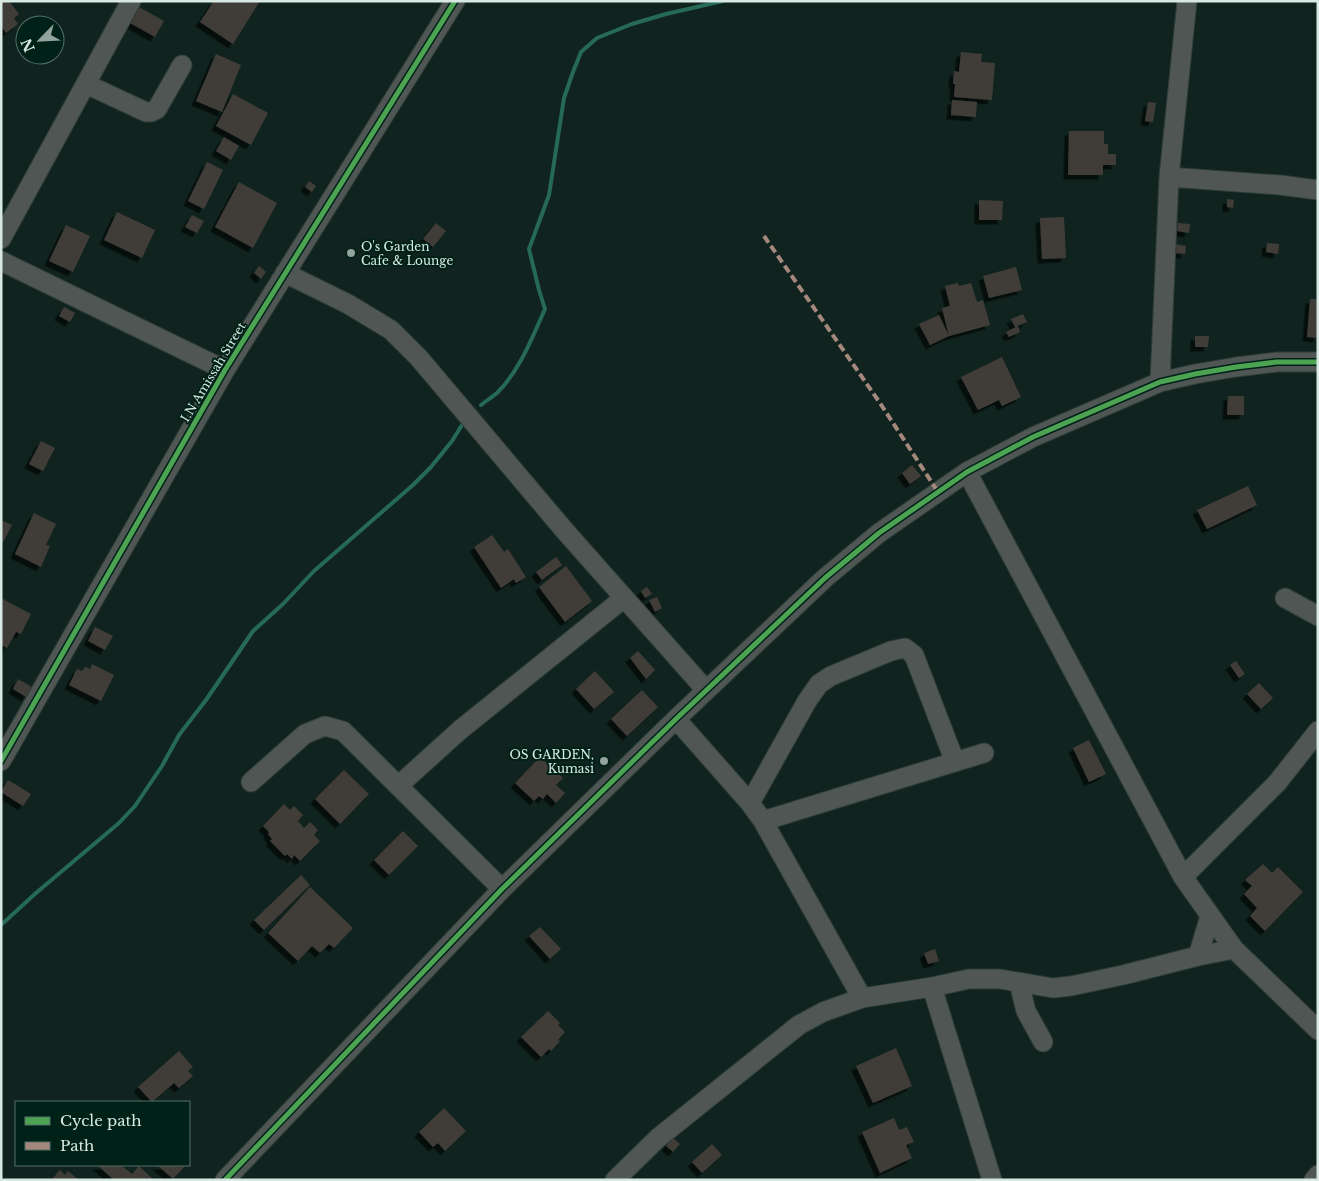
<svg xmlns="http://www.w3.org/2000/svg" width="1319" height="1181" viewBox="0 0 1319 1181" font-family="'Libre Baskerville',serif">
	<style>
		.lines { fill: none; stroke-linecap: round; stroke-linejoin: round }
		.stream { stroke: #256956; stroke-width: 4 }
		.building { fill: #403e39; filter: url(#shadow) }
		.minor-casing { stroke: #2e3d39; stroke-width: 21 }
		.minor { stroke: #4f5654; stroke-width: 19 }
		.quiet { stroke: #a5887d; stroke-width: 4; stroke-dasharray: 8 4; stroke-linecap: butt }
		.cycleway-casing { stroke: #002118; stroke-width: 8 }
		.cycleway { stroke: #4ca352; stroke-width: 5 }
		.poi-dot { fill: #91a49d; stroke: #002118; stroke-width: 2 }
		.labels { text-anchor: middle; dominant-baseline: central; stroke-width: 4; stroke-linejoin: round; paint-order: stroke }
		.poi-label { font-size: 12px; fill: #d7e9e2; stroke: #002118; text-anchor: start }
		.street-label { font-size: 12px; fill: #d7e9e2; stroke: #002118 }
	</style>
	<defs>
		<filter id="shadow"><feDropShadow dx="-4.5" dy="4.5" stdDeviation="0" flood-color="#0009"/></filter>
	</defs>
	<rect width="100%" height="100%" fill="#10231e"/>
	<g class="lines">
		<path class="stream" d="M481,405C486,401 492,397 497,393C520,370 532,338 545,309L539,290L529,249L549,195L564,98L573,72L581,52L597,38L632,24L666,14L723,1
			M1,925L36,893L119,823L135,806L162,766L179,735L206,700L253,631L283,604L314,571L413,485L431,467L452,441L462,425"/>
	</g>
	<path class="building" d="M1,1H9L19,14L14,18L18,24L6,33L1,26Z
		M214,1H260L233,44L200,22Z
		M139,7L164,21L155,37L130,23Z
		M961,52L982,54L981,62L995,63L992,100L954,97L955,84H953L954,71L959,72Z
		M216,54L241,65L222,112L196,101Z
		M233,94L268,113L251,145L216,126Z
		M952,100L977,102L976,117L951,115Z
		M1148,102L1156,103L1153,122L1145,121Z
		M1069,131H1104V144H1108V154H1116V165H1103V175H1068Z
		M224,137L239,146L231,160L216,151Z
		M207,162L223,170L204,209L188,201Z
		M309,181L316,186L312,192L305,187Z
		M239,182L277,203L253,248L215,227Z
		M1227,199L1234,200L1233,208L1227,207Z
		M979,200L1003,201L1002,220H979Z
		M117,212L155,230L142,258L104,240Z
		M192,215L204,221L197,233L185,227Z
		M1064,217L1066,258L1042,259L1040,218Z
		M436,223L446,231L433,247L423,239Z
		M1178,223L1190,224L1189,233L1177,231Z
		M66,225L90,236L73,272L49,261Z
		M1267,243L1279,244L1278,254L1266,252Z
		M1175,244L1186,246L1185,254L1175,253Z
		M259,266L266,272L261,279L254,273Z
		M1016,267L1022,290L989,298L983,276Z
		M958,283L959,286L971,283L977,302L983,300L990,325L949,336L942,308L950,306L945,286Z
		M1310,299H1318V338L1307,337Z
		M64,307L75,313L70,322L59,316Z
		M1023,314L1027,322L1015,327L1011,319Z
		M939,315L949,336L930,345L919,324Z
		M1018,326L1020,332L1009,337L1006,332Z
		M1195,336H1209L1208,347H1195Z
		M1002,357L1021,397L1002,406L999,400L978,410L961,377Z
		M1228,396H1244V415H1227Z
		M41,441L55,448L43,471L29,464Z
		M912,465L921,476L910,484L902,473Z
		M1248,486L1257,505L1207,529L1197,510Z
		M34,513L56,524L46,545L50,546L41,567L15,554Z
		M1,520L12,525L1,546Z
		M492,535L504,552L508,549L526,577L516,583L514,579L501,588L474,547Z
		M556,557L562,565L542,580L536,572Z
		M566,566L592,601L565,622L539,587Z
		M647,587L652,594L645,598L641,591Z
		M657,597L662,608L655,612L649,600Z
		M1,598L31,614L21,634L16,632L7,648L1,645Z
		M95,627L113,636L105,650L88,641Z
		M638,651L655,670L646,679L630,658Z
		M1236,661L1245,674L1239,678L1230,665Z
		M92,664L114,675L101,701L69,685L77,669L82,671L85,667L90,669Z
		M595,671L614,692L594,709L576,689Z
		M18,679L32,687L26,697L13,689Z
		M1259,683L1273,698L1261,709L1247,694Z
		M642,690L658,707L627,736L611,719Z
		M1089,740L1106,774L1089,782L1073,748Z
		M540,757L563,778L556,785L565,793L556,803L547,794L543,799L539,796L534,801L515,783Z
		M344,770L369,794L340,824L315,799Z
		M8,780L31,794L23,806L1,792Z
		M284,804L290,810L294,806L303,815L298,821L304,828L310,822L318,830L314,835L320,841L300,861L294,855L292,859L287,854L285,856L270,841L272,839L268,834L269,832L263,826Z
		M403,831L418,846L389,875L374,860Z
		M1263,864L1272,873L1278,867L1303,892L1265,931L1250,916L1257,908L1244,894L1252,886L1245,880Z
		M301,875L310,885L264,930L254,920Z
		M310,887L353,928L334,948L329,944L320,953L312,946L298,961L268,933Z
		M540,927L561,949L550,959L529,936Z
		M935,949L939,961L928,964L924,953Z
		M548,1011L560,1023L558,1025L565,1032L558,1040L560,1041L551,1051L549,1049L541,1057L521,1037Z
		M896,1048L912,1086L873,1103L856,1066Z
		M179,1051L193,1067L188,1071L193,1076L179,1088L174,1083L152,1102L138,1087Z
		M444,1108L466,1131L445,1151L438,1143L433,1147L419,1132Z
		M894,1118L899,1130L907,1127L914,1142L906,1145L912,1158L880,1173L862,1132Z
		M673,1138L680,1144L673,1152L666,1146Z
		M712,1144L722,1155L702,1173L692,1162Z
		M97,1165H121L132,1174L139,1166L154,1180H114Z
		M157,1165H186L173,1179Z
		M60,1170L65,1175L68,1171L79,1180H51Z"/>
	<g class="lines">
		<g class="minor-casing">
			<path id="minor" d="M86,84L146,112H151L157,109L182,65
				M1169,177L1280,185L1318,190
				M1,239L131,1
				M1,261L225,370
				M285,273L348,304L391,330L419,358L565,531L706,690
				M1160,382L1169,177L1187,1
				M967,472L1183,877L1234,949L1318,1030
				M1285,598L1318,616
				M676,719L750,803L763,821L862,998
				M1,761L225,370L455,1
				M251,782L305,734L325,726L343,731L502,889
				M398,786L460,730L624,598
				M750,803L807,701L819,684L831,676L891,651L905,648L914,655L955,762
				M763,821L984,753
				M1183,877L1277,783L1318,731
				M1198,956L1210,916
				M1019,983L1026,1011L1043,1042
				M932,987L992,1180
				M225,1180L502,889L676,719L825,578L879,533L967,472L1033,437L1160,382L1195,374L1236,367L1277,362H1318
				M615,1180L658,1138L799,1025L823,1012L862,998L932,987L969,979H1000L1053,988L1071,986L1123,975L1198,956L1234,949
				M1314,1180L1318,1175"/>
		</g>
		<use href="#minor" class="minor"/>
		<path class="quiet" d="M764,236L880,403L938,492"/>
		<g class="cycleway-casing">
			<path id="cycleway" d="M1,761L225,370L455,1
				M225,1180L502,889L676,719L825,578L879,533L967,472L1033,437L1160,382L1195,374L1236,367L1277,362H1318"/>
		</g>
		<use href="#cycleway" class="cycleway"/>
	</g>
	<g class="poi-dot">
		<circle cx="351" cy="253" r="5"/>
		<circle cx="604" cy="761" r="5"/>
	</g>
	<g class="labels">
		<g class="poi-label">
			<text x="361" y="246">O's Garden<tspan x="361" dy="14">Cafe &amp; Lounge</tspan></text>
			<text x="594" y="754" text-anchor="end">OS GARDEN,<tspan x="594" dy="14">Kumasi</tspan></text>
		</g>
		<g class="street-label">
			<text transform="translate(213 372) rotate(-59)">I.N Amissah Street</text>
		</g>
	</g>
	<rect width="1319" height="1181" fill="none" stroke="#d7e9e2" stroke-width="5"/>
	<rect x="15" y="1101" width="175" height="65" fill="#002118" stroke="#567169"/>
	<rect x="25" y="1117" width="25" height="8" fill="#4ca352" stroke="#567169"/>
	<text x="60" y="1126" font-size="15" fill="#d7e9e2">Cycle path</text>
	<rect x="25" y="1142" width="25" height="8" fill="#a5887d" stroke="#567169"/>
	<text x="60" y="1151" font-size="15" fill="#d7e9e2">Path</text>
	<g transform="translate(40 40) rotate(246)"><circle r="24" fill="#002118" stroke="#567169"/>
	<path d="M0-4L9 19L0 12L-9 19Z" fill="#91a49d"/>
	<text y="-8" font-size="14" font-weight="bold" text-anchor="middle" fill="#d7e9e2">N</text>
	</g>
</svg>
